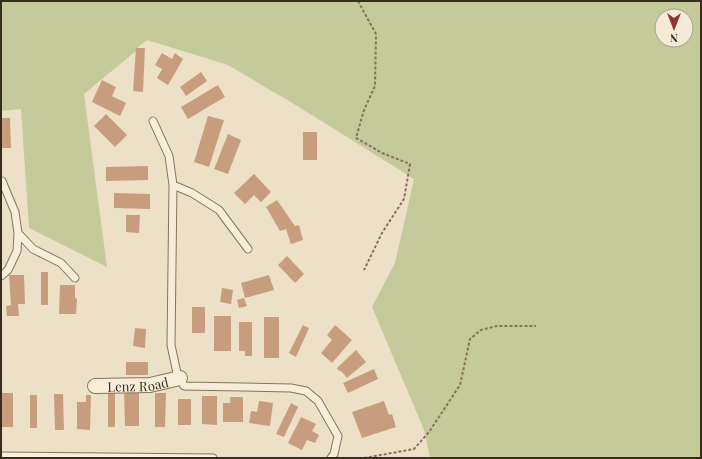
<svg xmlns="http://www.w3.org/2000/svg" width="702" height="459" viewBox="0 0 702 459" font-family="'Playfair Display',serif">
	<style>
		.green { fill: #c5ca9b; fill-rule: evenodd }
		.building { fill: #c89d7e }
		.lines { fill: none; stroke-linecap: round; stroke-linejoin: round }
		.lane-casing { stroke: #87735d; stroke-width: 9 }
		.street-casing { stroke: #87735d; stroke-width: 16 }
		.path { stroke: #87735d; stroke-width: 2; stroke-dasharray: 3 2; stroke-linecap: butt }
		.lane { stroke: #f7eeda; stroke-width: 7 }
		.street { stroke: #f7eeda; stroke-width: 14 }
		.labels { text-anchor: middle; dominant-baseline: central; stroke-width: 4; stroke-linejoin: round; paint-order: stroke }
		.street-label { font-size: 13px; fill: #382b20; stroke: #f4ebd6 }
	</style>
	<rect width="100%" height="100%" fill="#ece1c7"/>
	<path class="green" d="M1,1H701V458H430L424,430L372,307L395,263L414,179L299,107L228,65L147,40L138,47L136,51L84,94L107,267L29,228L21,109L1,111ZM662,16H686V40H662Z"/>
	<path class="building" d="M136,48H145L143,92L133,91Z
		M162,53L172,59L175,53L183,59L168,85L157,78L162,69L155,65Z
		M201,72L207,81L186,96L180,87Z
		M102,80L116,87L112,96L126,103L120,116L92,102Z
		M218,85L225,97L188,119L181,107Z
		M106,114L127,135L115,147L94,126Z
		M208,116L224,120L209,167L194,162Z
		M1,118H10L11,148H1Z
		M303,132H317V160H303Z
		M228,134L241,140L228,174L214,169Z
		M148,166V180L106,181V167Z
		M254,174L271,192L261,202L254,195L245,204L234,193Z
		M114,193L150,194V209L114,208Z
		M277,200L295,226L299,225L303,240L291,244L286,229L280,231L266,207Z
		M126,215H140L139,233L126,232Z
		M287,256L304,274L295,283L278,265Z
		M41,272H48V305H41Z
		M9,275H24L25,304H18L19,316H7L6,306L11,305Z
		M269,275L274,290L245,298L241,283Z
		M60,285H75V298L77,299L76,314H59Z
		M222,288L233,290L231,304L220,302Z
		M244,298L247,306L239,308L237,300Z
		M192,307H205V333H192Z
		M214,316H231V351H214Z
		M264,317H279V358H264Z
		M239,322H252V356H245V351H239Z
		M303,325L309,328L296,357L289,353Z
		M335,325L352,340L332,363L321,353L332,340L327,335Z
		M135,328L146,329L145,348L133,346Z
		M356,350L366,362L347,378L342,372L340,371L337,369L338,367Z
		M126,362H148V375H126Z
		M374,369L378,379L348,393L343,383Z
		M124,390H139V426H125Z
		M108,392H115V427H108Z
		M1,393H13V427H2V410H1Z
		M155,393H166L165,427H155Z
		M54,394H63L64,430H55Z
		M30,395H37V428H30Z
		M86,395H91L90,430L77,429V402H86Z
		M202,396H217V425L202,424Z
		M230,397H243V422H223V403H230Z
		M178,399H191V425H178Z
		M259,401L273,403L270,426L249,423L251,411L257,412Z
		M384,401L389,415L392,414L396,427L362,438L352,412Z
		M291,403L298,407L284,437L276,434Z
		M301,417L316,424L312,431L319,435L315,443L307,440L302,450L288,443Z"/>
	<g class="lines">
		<g class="lane-casing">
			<path id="lane" d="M153,121L169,156L173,185L171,345L177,373L184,386L291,388L306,391L318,401L338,436L334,454L331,458
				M173,185L192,193L219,210L248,249
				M18,233L33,249L61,263L75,278
				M1,276L8,270L17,251L18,233L15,212L2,181
				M1,456L213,458"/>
		</g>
		<g class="street-casing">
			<g id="street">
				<path id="s1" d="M95,386L150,385L180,378"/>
			</g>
		</g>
		<path class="path" d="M358,1L376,34L375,86L364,110L356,138L382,153L410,164L404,199L382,233L364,270
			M364,458L414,449L429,432L460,385L470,339L481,330L497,326H536"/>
		<use href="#lane" class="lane"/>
		<use href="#street" class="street"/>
	</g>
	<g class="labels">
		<g class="street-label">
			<text stroke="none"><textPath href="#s1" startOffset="43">Lenz Road</textPath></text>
		</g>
	</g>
	<rect width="702" height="459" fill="none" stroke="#382b20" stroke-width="4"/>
	<g transform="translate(674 28) rotate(180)"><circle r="19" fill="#f4ebd6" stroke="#a99e8d"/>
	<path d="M0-3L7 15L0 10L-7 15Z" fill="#933031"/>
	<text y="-6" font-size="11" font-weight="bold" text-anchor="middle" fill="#382b20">N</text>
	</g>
</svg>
